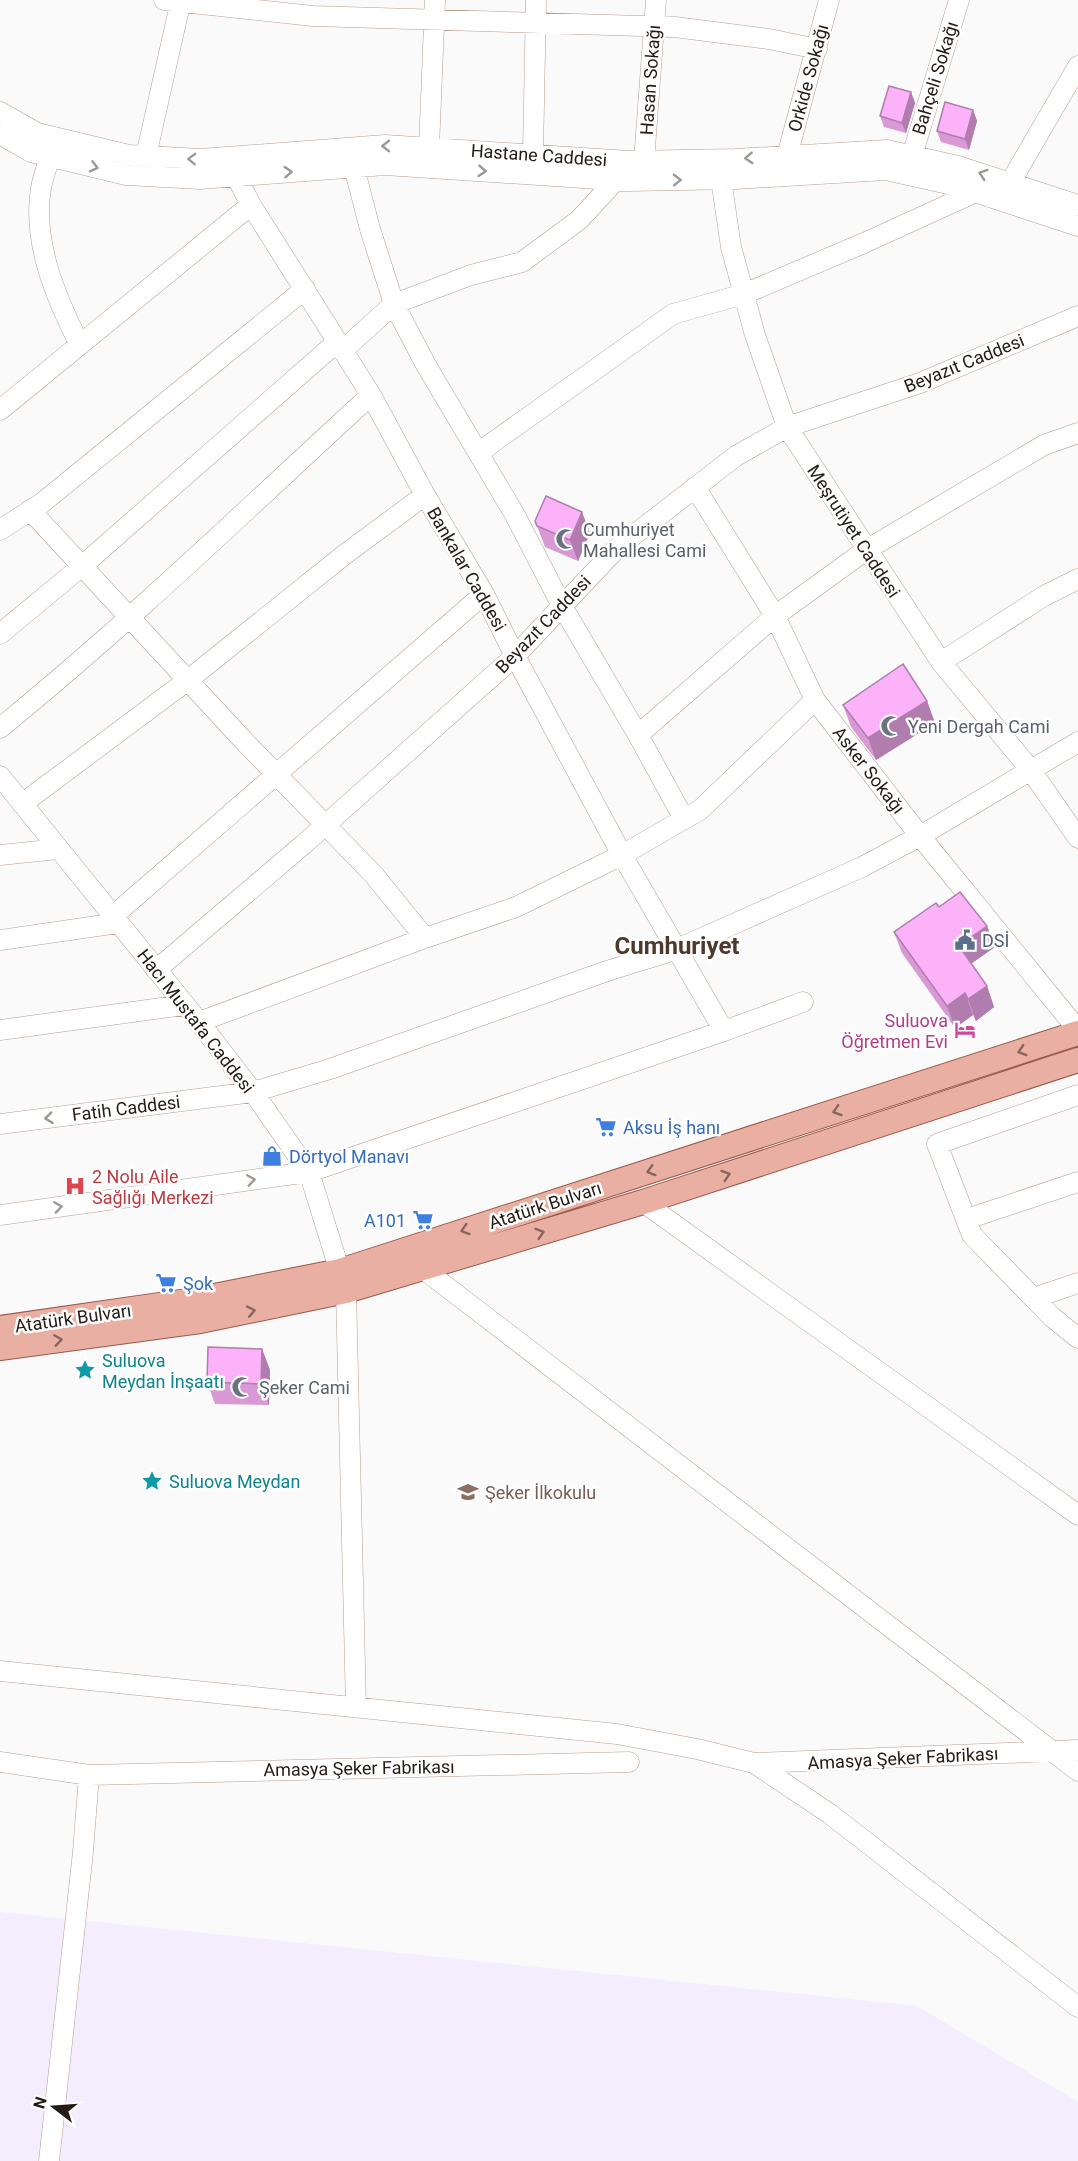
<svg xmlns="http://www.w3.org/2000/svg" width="1078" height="2161" viewBox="0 0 1078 2161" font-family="Roboto,sans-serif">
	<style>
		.industrial { fill: #f3edfe }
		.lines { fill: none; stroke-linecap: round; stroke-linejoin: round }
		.minor-casing { stroke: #b99d8d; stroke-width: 21 }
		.major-casing { stroke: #9b5849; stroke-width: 26 }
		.minor { stroke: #fff; stroke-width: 20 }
		.major { stroke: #e9afa3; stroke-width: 24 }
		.wall { fill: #d899d5 }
		.shaded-wall { fill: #b07dae }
		.building { fill: #fbb2f8; stroke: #b07dae; stroke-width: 1.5 }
		.oneway { stroke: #9d9895 }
		.oneway2 { stroke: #87645c }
		.labels { text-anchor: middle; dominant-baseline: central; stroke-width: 5; stroke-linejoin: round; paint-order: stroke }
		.street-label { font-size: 18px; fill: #251a14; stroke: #fff }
		.worship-label { font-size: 18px; fill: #5b616d; stroke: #fff; text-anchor: start }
		.service-label { font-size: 18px; fill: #4e5e75; stroke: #fff; text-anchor: start }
		.hotel-label { font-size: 18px; fill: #b23c85; stroke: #fff; text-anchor: end }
		.shop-label { font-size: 18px; fill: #366cbe; stroke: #fff; text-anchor: start }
		.health-label { font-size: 18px; fill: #be3a42; stroke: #fff; text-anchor: start }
		.culture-label { font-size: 18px; fill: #0d838f; stroke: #fff; text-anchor: start }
		.education-label { font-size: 18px; fill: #785e54; stroke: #fff; text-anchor: start }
		.district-label { font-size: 24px; font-weight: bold; fill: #4f382b; stroke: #fff }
	</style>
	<rect width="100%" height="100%" fill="#fafafa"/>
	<path class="industrial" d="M0,1912L917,2006L1078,2102V2161H0Z"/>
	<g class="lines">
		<g class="minor-casing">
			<path id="minor" d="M164,0L313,16L675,27L769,39L817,49
				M0,112L37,133L129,155L200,159L385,145L629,161L735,159L887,150L958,166L1078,205
				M0,134L31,152L126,175L200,179L385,165L628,181L735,179L885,170L953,185L1078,226
				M429,148L435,0
				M533,154L536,0
				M50,156C47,167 43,177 41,188C32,242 56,298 80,345
				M146,156L181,0
				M787,156L829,0
				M912,156L959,0
				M644,161L656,0
				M354,167L370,229L394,304L426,365L515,515L562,606L638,735L684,819
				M236,176L251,205L371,395L425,495L484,594L515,656L622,855L724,1031
				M721,179L731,247L755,335L787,427L941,662L1030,769L1078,838
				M1010,183L1078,66
				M342,351L394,304L471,275L522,262L579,220L616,180
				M0,410L251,205
				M478,453L673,314L744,294L864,243L976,192
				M695,487L775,616L815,700L920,836L1078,1030
				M30,510L244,741L374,875L425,938
				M0,530L42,503L305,289
				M0,634L82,566L337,342
				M941,662L1044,596L1078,579
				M0,728C129,623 249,507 371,395
				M638,735L775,616L866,550L1044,445L1078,433
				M0,776L199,1022L253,1092L309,1172L346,1291L356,1707
				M22,804L188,680L344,555L425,495
				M0,855L58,849
				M113,916L484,594
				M0,940L118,923
				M156,970L304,844L515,656L617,548L736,456L787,427L920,383L1078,316
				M199,1022L425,938L516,907L622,855L700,810L815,700
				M0,1030L184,1005
				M1078,1095L937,1144L972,1235L1052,1317L1078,1338
				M0,1124L253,1092L330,1069L607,971L675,950L862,867L920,836L1078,742
				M643,1202L1078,1515
				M0,1215L309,1172L724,1031L803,1002
				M967,1219L1078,1182
				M422,1268L1078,1771
				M1034,1298L1078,1283
				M0,1671L617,1734L697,1749L754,1763L830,1814L1078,2007
				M0,1762L89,1775L83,1852L49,2161
				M754,1763L1078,1750
				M89,1775L629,1762"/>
		</g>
		<g class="major-casing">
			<path id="major" d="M0,1328L194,1300L340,1271L1078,1033
				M0,1348L200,1321L346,1291L643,1202L1078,1060"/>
		</g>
		<use href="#minor" class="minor"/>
		<use href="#major" class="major"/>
	</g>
	<path class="wall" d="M911,92L915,103L906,133L884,127L880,116Z
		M973,110L977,121L969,150L941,142L937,131Z
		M535,521L590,533L578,561L545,547Z
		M927,701L935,723L876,760L851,727L843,705Z
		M987,926L995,947L971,964L987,986L994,1007L976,1021L973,1015L955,1028L902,953L894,932Z
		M262,1349L270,1370L269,1405L215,1404L207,1382Z"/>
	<path class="shaded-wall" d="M911,92L915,103L906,133L902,123Z
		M973,110L977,121L969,150L965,139Z
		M582,512L590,533L578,561L570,540Z
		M927,701L935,723L876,760L868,738Z
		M987,926L995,947L966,967L959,946Z
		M987,986L994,1007L976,1021L968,999Z
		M965,993L973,1015L955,1028L947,1006Z
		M262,1349L270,1370L269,1405L261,1384Z"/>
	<path class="building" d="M889,86L911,92L902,123L880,116Z
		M945,102L973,110L965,139L937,131Z
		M546,496L582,512L570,540L537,526L535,521Z
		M903,664L927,701L868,738L843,705Z
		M960,892L987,926L959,946L987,986L968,999L965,993L947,1006L894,932L936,903L939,907Z
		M208,1347L262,1349L261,1384L207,1382Z"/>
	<defs><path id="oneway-chevron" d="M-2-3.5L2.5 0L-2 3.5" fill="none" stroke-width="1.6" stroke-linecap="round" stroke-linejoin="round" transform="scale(1.5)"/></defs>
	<g class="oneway">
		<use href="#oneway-chevron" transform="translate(386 146) rotate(-180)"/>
		<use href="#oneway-chevron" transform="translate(749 158) rotate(177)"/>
		<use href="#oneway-chevron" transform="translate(192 159) rotate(-178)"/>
		<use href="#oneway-chevron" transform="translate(94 167) rotate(14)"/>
		<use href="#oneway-chevron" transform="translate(482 171) rotate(4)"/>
		<use href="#oneway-chevron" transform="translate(288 172) rotate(-4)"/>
		<use href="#oneway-chevron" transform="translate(983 174) rotate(-162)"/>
		<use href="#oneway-chevron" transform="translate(677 180) rotate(-1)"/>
		<use href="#oneway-chevron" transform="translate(49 1118) rotate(173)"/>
		<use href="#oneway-chevron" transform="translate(251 1180) rotate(-8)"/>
		<use href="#oneway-chevron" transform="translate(58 1207) rotate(-8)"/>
	</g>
	<g class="oneway2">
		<use href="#oneway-chevron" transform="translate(1022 1051) rotate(162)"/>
		<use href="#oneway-chevron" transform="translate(837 1111) rotate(162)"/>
		<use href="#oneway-chevron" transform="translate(651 1171) rotate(162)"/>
		<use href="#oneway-chevron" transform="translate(726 1175) rotate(-18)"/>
		<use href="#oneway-chevron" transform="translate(465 1230) rotate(162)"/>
		<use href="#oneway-chevron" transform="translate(540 1233) rotate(-17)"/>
		<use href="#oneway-chevron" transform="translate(251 1311) rotate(-12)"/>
		<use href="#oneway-chevron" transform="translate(58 1340) rotate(-8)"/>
	</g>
	<defs>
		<g id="mosque-bare" transform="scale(1.62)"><path d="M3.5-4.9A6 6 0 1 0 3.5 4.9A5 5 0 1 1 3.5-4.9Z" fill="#6b7280" stroke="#fff" stroke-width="2.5" paint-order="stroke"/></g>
		<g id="civic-bare" transform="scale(1.62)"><path d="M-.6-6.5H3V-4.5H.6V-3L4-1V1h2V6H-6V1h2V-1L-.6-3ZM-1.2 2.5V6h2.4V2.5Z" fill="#5c6f8a" stroke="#fff" stroke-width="2.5" paint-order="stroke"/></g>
		<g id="hotel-bare" transform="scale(1.62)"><path d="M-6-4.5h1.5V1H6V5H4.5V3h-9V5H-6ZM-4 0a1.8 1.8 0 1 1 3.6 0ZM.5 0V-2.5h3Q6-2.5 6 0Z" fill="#d1479c" stroke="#fff" stroke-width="2.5" paint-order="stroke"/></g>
		<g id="supermarket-bare" transform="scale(1.62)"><path d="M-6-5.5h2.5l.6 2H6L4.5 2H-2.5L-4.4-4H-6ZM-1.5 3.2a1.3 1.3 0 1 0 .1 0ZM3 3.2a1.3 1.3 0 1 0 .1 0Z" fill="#3f7fe0" stroke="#fff" stroke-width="2.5" paint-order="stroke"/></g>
		<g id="shop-bare" transform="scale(1.62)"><path d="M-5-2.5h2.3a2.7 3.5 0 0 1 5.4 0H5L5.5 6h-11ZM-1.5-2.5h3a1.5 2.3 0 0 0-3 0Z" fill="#3f7fe0" stroke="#fff" stroke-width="2.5" paint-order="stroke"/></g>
		<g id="hospital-bare" transform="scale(1.62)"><path d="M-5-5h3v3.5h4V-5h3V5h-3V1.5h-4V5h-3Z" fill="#e0444e" stroke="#fff" stroke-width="2.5" paint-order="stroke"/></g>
		<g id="sight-bare" transform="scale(1.62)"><path d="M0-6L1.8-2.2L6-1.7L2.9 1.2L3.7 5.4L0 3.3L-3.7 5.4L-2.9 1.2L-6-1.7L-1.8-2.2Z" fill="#0f9aa8" stroke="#fff" stroke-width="2.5" paint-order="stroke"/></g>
		<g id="school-bare" transform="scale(1.62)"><path d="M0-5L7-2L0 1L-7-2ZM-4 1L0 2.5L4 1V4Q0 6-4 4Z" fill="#8d6e63" stroke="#fff" stroke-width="2.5" paint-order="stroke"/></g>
	</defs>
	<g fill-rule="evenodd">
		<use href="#mosque-bare" x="566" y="539"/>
		<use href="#mosque-bare" x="891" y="726"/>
		<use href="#civic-bare" x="965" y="940"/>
		<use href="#hotel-bare" x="965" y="1030"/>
		<use href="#supermarket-bare" x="606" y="1127"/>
		<use href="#shop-bare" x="272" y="1156"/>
		<use href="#hospital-bare" x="75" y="1186"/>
		<use href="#supermarket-bare" x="423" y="1220"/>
		<use href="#supermarket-bare" x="166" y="1283"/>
		<use href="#sight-bare" x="85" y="1370"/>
		<use href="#mosque-bare" x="242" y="1387"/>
		<use href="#sight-bare" x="152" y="1481"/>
		<use href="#school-bare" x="468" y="1492"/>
	</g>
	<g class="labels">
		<g class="street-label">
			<text transform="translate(808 78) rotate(-75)">Orkide Sokağı</text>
			<text transform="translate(935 78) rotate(-73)">Bahçeli Sokağı</text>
			<text transform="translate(650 80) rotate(-86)">Hasan Sokağı</text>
			<text transform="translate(539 155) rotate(4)">Hastane Caddesi</text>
			<text transform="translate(964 363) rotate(-22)">Beyazıt Caddesi</text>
			<text transform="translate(854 531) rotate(57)">Meşrutiyet Caddesi</text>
			<text transform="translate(467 569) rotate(60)">Bankalar Caddesi</text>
			<text transform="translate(543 624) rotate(-46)">Beyazıt Caddesi</text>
			<text transform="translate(869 770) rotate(52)">Asker Sokağı</text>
			<text transform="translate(196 1021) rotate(52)">Hacı Mustafa Caddesi</text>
			<text transform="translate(126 1108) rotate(-7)">Fatih Caddesi</text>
			<text transform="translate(545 1205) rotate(-18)">Atatürk Bulvarı</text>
			<text transform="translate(73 1318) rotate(-8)">Atatürk Bulvarı</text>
			<text transform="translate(903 1758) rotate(-3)">Amasya Şeker Fabrikası</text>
			<text transform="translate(359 1768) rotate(-1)">Amasya Şeker Fabrikası</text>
		</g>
		<g class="worship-label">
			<text x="583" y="529">Cumhuriyet<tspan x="583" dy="21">Mahallesi Cami</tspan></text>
			<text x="908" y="726">Yeni Dergah Cami</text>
			<text x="259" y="1387">Şeker Cami</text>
		</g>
		<g class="service-label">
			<text x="982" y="940">DSİ</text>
		</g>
		<g class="hotel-label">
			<text x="948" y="1020">Suluova<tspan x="948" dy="21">Öğretmen Evi</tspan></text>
		</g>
		<g class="shop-label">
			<text x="623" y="1127">Aksu İş hanı</text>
			<text x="289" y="1156">Dörtyol Manavı</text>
			<text x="406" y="1220" text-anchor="end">A101</text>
			<text x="183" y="1283">Şok</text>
		</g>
		<g class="health-label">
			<text x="92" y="1176">2 Nolu Aile<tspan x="92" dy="21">Sağlığı Merkezi</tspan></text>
		</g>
		<g class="culture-label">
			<text x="102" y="1360">Suluova<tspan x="102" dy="21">Meydan İnşaatı</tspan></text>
			<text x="169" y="1481">Suluova Meydan</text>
		</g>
		<g class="education-label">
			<text x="485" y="1492">Şeker İlkokulu</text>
		</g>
		<g class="district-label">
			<text x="677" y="946">Cumhuriyet</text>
		</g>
	</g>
	<g transform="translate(54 2107) rotate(287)" stroke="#ffffff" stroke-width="4.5" paint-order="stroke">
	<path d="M0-4.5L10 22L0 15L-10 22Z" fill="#251a14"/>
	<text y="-9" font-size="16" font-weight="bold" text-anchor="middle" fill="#251a14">N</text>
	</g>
</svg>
